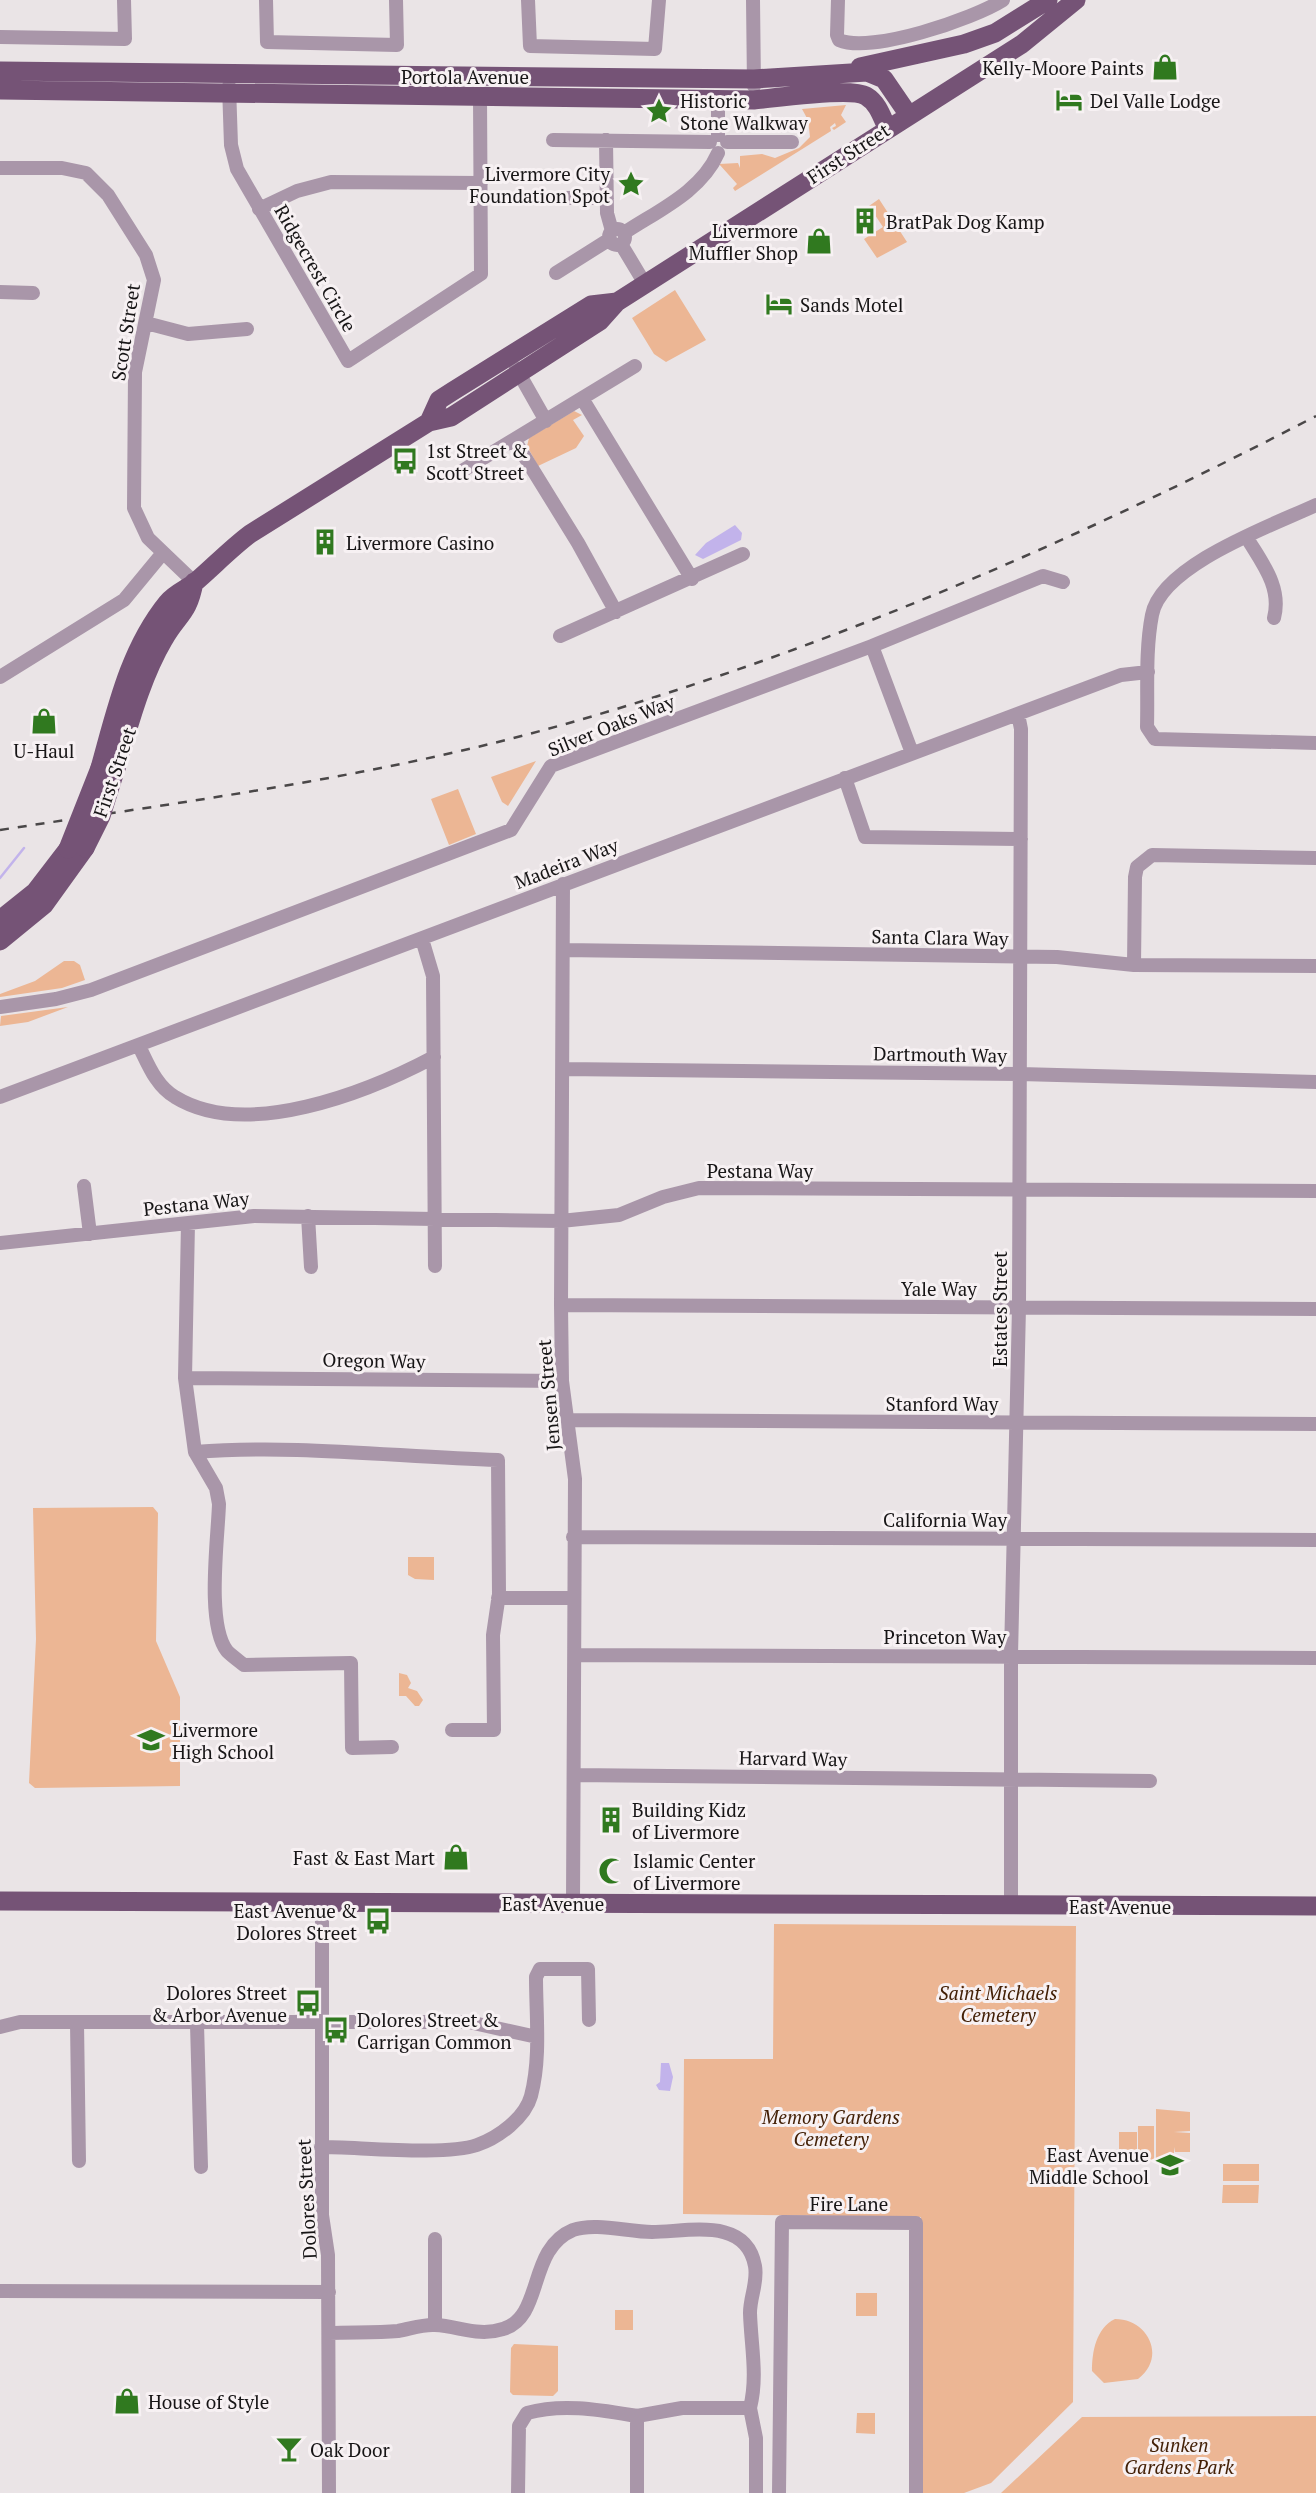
<svg xmlns="http://www.w3.org/2000/svg" width="1316" height="2493" viewBox="0 0 1316 2493" font-family="'PT Serif',serif">
	<style>
		.green { fill: #ecb694 }
		.water { fill: #c2b3eb }
		.lines { fill: none; stroke-linecap: round; stroke-linejoin: round }
		.stream { stroke: #c2b3eb; stroke-width: 2.5 }
		.minor { stroke: #a996a9; stroke-width: 14 }
		.major { stroke: #755376; stroke-width: 19 }
		.rail { stroke: #4a4748; stroke-width: 2.5; stroke-dasharray: 9 9; stroke-linecap: butt }
		.major-bridge { stroke: #755376; stroke-width: 19 }
		.labels { text-anchor: middle; dominant-baseline: central; stroke-width: 6; stroke-linejoin: round; paint-order: stroke }
		.poi-label { font-size: 19px; fill: #171516; stroke: #f7f1f3; text-anchor: start }
		.street-label { font-size: 19px; fill: #171516; stroke: #f7f1f3 }
		.park-label { font-size: 19px; font-style: italic; fill: #432006; stroke: #f7f1f3 }
	</style>
	<rect width="100%" height="100%" fill="#eae4e6"/>
	<path class="green" d="M846,105L841,115L846,122L834,130L832,128L836,126L835,123L830,127L831,131L735,191L733,188L737,184L719,164L738,163L740,168V156L762,154L775,158L799,148L810,137L808,120L802,109Z
		M879,199L907,242L877,258L864,239L883,227L869,206Z
		M675,290L706,340L666,362L654,354L632,318Z
		M574,411L582,415L573,420L584,436L576,448L538,466L527,446L529,438Z
		M536,761L508,806L502,802L491,777Z
		M458,789L476,834L449,845L431,799Z
		M64,961H74L80,965L85,980L62,988L0,997V994L35,981Z
		M68,1007L28,1022L0,1026L1,1016Z
		M153,1507L158,1513L156,1641L180,1697V1786L35,1788L29,1783L36,1639L33,1508Z
		M408,1557H434V1580L415,1579L408,1575Z
		M399,1673L407,1675L411,1683L408,1688L417,1691L423,1700L419,1706H415L406,1696H399Z
		M774,1924L1076,1926L1073,2402L991,2483L964,2493H918L921,2217L683,2214L684,2059H773Z
		M1156,2109L1190,2112V2131L1174,2132L1190,2133V2152H1175L1174,2147V2162H1156Z
		M1138,2126H1154V2162H1138Z
		M1119,2132H1137V2151H1119Z
		M1223,2164H1259V2181H1223Z
		M1223,2185H1259L1258,2203H1222Z
		M856,2293H877V2316H856Z
		M615,2310H633V2330H615Z
		M1115,2319C1148,2319 1167,2357 1138,2379L1104,2383L1092,2371C1092,2352 1096,2328 1115,2319Z
		M514,2344L558,2346V2391L553,2396L513,2395L510,2392L511,2348Z
		M857,2413H875V2434L856,2433Z
		M1316,2416V2493H1001L1082,2417Z"/>
	<path class="water" d="M735,525L742,533L741,540L703,559L695,555L706,543Z
		M661,2063H669L673,2077L670,2091L659,2090L656,2085L660,2082Z"/>
	<g class="lines">
		<path class="stream" d="M0,878L24,848"/>
		<path class="minor" d="M266,0L267,42L397,45L396,0
			M528,0L530,46L655,49L659,0
			M753,0L754,86
			M838,0L837,35L839,40C871,54 973,19 1003,0
			M0,37L125,39L124,0
			M229,86L231,145L237,169L348,361L481,274L480,97
			M718,135V100
			M553,140L710,142
			M606,140L607,213L612,231
			M727,142H792
			M0,168H62L86,173L108,195L146,255L154,280L135,372L134,508L148,538L194,582
			M552,198H607
			M259,209L297,191L331,182L481,183
			M609 237a8 8 0 1 1 16 0a8 8 0 1 1-16 0Z
			M624,233C657,211 701,192 718,153
			M621,244L645,284
			M556,273L610,239
			M0,292L33,293
			M146,323L188,334L247,329
			M516,368L546,421
			M583,400L692,579
			M515,441L578,543L616,612
			M462,471L635,366
			M1316,505C1273,525 1161,565 1152,615C1145,651 1148,691 1147,727L1155,739L1316,743
			M1247,538C1262,563 1282,587 1274,618
			M560,636L743,554
			M872,646L912,753
			M0,677L124,600L162,554
			M845,778L865,837L1021,839
			M563,884L561,1305L562,1381L575,1479L573,1903
			M422,939L433,976L435,1266
			M563,950L1057,957L1134,965L1316,966
			M1134,965L1135,877L1137,867L1152,855L1316,858
			M0,1007L56,999L91,990L511,830L551,766L872,646L1043,576L1063,582
			M139,1046C148,1064 156,1086 175,1097C246,1141 368,1092 434,1057
			M563,1069L1020,1074L1316,1082
			M0,1097L1121,675L1148,672
			M84,1186L90,1234
			M308,1216L311,1267
			M188,1223L185,1378L195,1452C295,1444 397,1457 498,1460L499,1594L493,1635L494,1730H452
			M0,1243L254,1216L561,1221L619,1215L663,1197L699,1188L1316,1191
			M561,1305L1316,1309
			M185,1378L562,1381
			M569,1420L1316,1424
			M195,1452L216,1488L219,1504C218,1538 206,1624 227,1651C232,1656 239,1661 244,1665L351,1663L352,1748L392,1747
			M573,1537L1316,1540
			M498,1598H574
			M575,1655L1316,1658
			M574,1775L1150,1781
			M322,1902V2215L328,2255L329,2493
			M1011,1906V1655L1019,1307L1021,729L1018,714
			M77,2023L79,2161
			M197,2024L201,2167
			M0,2027L20,2022H469L537,2037
			M321,2147C359,2147 445,2156 477,2145C498,2138 525,2118 531,2096C541,2058 536,2016 536,1977L540,1969H588L589,2020
			M0,2291L329,2292
			M435,2325V2239
			M329,2333C352,2332 376,2333 398,2331C410,2329 423,2324 435,2325C459,2326 478,2337 503,2329C544,2317 527,2249 573,2230C595,2222 628,2232 652,2232C687,2232 746,2216 755,2266C758,2282 750,2297 750,2313C751,2346 758,2376 750,2408
			M518,2493L519,2426L527,2413C563,2403 600,2410 637,2416
			M637,2493V2416L682,2408H750L756,2438V2493
			M779,2493L782,2222L916,2223V2493"/>
		<path class="major" d="M860,67L964,44L995,33L1048,0
			M0,71L754,79L867,72L884,79L908,114
			M0,90L754,100C775,98 851,87 866,96C878,103 882,117 887,128
			M429,422L439,400L453,391L591,305L617,302
			M100,768C116,711 129,650 167,603C173,595 184,590 193,584C212,568 230,549 250,534L429,422L451,417L600,321L617,302L1022,44L1076,0
			M116,768C129,725 141,678 164,639C178,614 188,615 194,582
			M0,920L35,892L68,849
			M0,941L44,905L85,848
			M0,1901L1316,1906"/>
		<path class="rail" d="M0,830C188,801 378,777 562,725C823,651 1076,541 1316,416"/>
		<path class="major-bridge" d="M85,848L101,816L116,768
			M68,849L100,768"/>
	</g>
	<defs>
		<g id="shop-bare" transform="scale(2.1)"><path d="M-5-2.5h2.3a2.7 3.5 0 0 1 5.4 0H5L5.5 6h-11ZM-1.5-2.5h3a1.5 2.3 0 0 0-3 0Z" fill="#30791f" stroke="#f7f1f3" stroke-width="2.5" paint-order="stroke"/></g>
		<g id="hotel-bare" transform="scale(2.1)"><path d="M-6-4.5h1.5V1H6V5H4.5V3h-9V5H-6ZM-4 0a1.8 1.8 0 1 1 3.6 0ZM.5 0V-2.5h3Q6-2.5 6 0Z" fill="#30791f" stroke="#f7f1f3" stroke-width="2.5" paint-order="stroke"/></g>
		<g id="sight-bare" transform="scale(2.1)"><path d="M0-6L1.8-2.2L6-1.7L2.9 1.2L3.7 5.4L0 3.3L-3.7 5.4L-2.9 1.2L-6-1.7L-1.8-2.2Z" fill="#30791f" stroke="#f7f1f3" stroke-width="2.5" paint-order="stroke"/></g>
		<g id="building-bare" transform="scale(2.1)"><path d="M-4-6H4V6H1V3H-1V6H-4ZM-2.5-4.3h1.7v1.8h-1.7ZM.8-4.3h1.7v1.8H.8ZM-2.5-1h1.7V.8h-1.7ZM.8-1h1.7V.8H.8Z" fill="#30791f" stroke="#f7f1f3" stroke-width="2.5" paint-order="stroke"/></g>
		<g id="bus-bare" transform="scale(2.1)"><path d="M-5-6H5V4H4V6H2V4H-2V6H-4V4H-5ZM-3.5-4V0h7V-4ZM-3.5 1.2v1.5H-2V1.2ZM2 1.2v1.5H3.5V1.2Z" fill="#30791f" stroke="#f7f1f3" stroke-width="2.5" paint-order="stroke"/></g>
		<g id="school-bare" transform="scale(2.1)"><path d="M0-5L7-2L0 1L-7-2ZM-4 1L0 2.5L4 1V4Q0 6-4 4Z" fill="#30791f" stroke="#f7f1f3" stroke-width="2.5" paint-order="stroke"/></g>
		<g id="mosque-bare" transform="scale(2.1)"><path d="M3.5-4.9A6 6 0 1 0 3.5 4.9A5 5 0 1 1 3.5-4.9Z" fill="#30791f" stroke="#f7f1f3" stroke-width="2.5" paint-order="stroke"/></g>
		<g id="bar-bare" transform="scale(2.1)"><path d="M-6-5H6L.8 .8V4.5H3.5V6h-7V4.5H-.8V.8Z" fill="#30791f" stroke="#f7f1f3" stroke-width="2.5" paint-order="stroke"/></g>
	</defs>
	<g fill-rule="evenodd">
		<use href="#shop-bare" x="1165" y="67"/>
		<use href="#hotel-bare" x="1069" y="100"/>
		<use href="#sight-bare" x="659" y="111"/>
		<use href="#sight-bare" x="631" y="184"/>
		<use href="#building-bare" x="865" y="221"/>
		<use href="#shop-bare" x="819" y="241"/>
		<use href="#hotel-bare" x="779" y="304"/>
		<use href="#bus-bare" x="405" y="461"/>
		<use href="#building-bare" x="325" y="542"/>
		<use href="#shop-bare" x="44" y="721"/>
		<use href="#school-bare" x="151" y="1740"/>
		<use href="#building-bare" x="611" y="1820"/>
		<use href="#shop-bare" x="456" y="1857"/>
		<use href="#mosque-bare" x="612" y="1871"/>
		<use href="#bus-bare" x="378" y="1921"/>
		<use href="#bus-bare" x="308" y="2003"/>
		<use href="#bus-bare" x="336" y="2030"/>
		<use href="#school-bare" x="1170" y="2165"/>
		<use href="#shop-bare" x="127" y="2401"/>
		<use href="#bar-bare" x="289" y="2449"/>
	</g>
	<g class="labels">
		<g class="poi-label">
			<text x="1144" y="67" text-anchor="end">Kelly-Moore Paints</text>
			<text x="680" y="100">Historic<tspan x="680" dy="22">Stone Walkway</tspan></text>
			<text x="1090" y="100">Del Valle Lodge</text>
			<text x="610" y="173" text-anchor="end">Livermore City<tspan x="610" dy="22">Foundation Spot</tspan></text>
			<text x="886" y="221">BratPak Dog Kamp</text>
			<text x="798" y="230" text-anchor="end">Livermore<tspan x="798" dy="22">Muffler Shop</tspan></text>
			<text x="800" y="304">Sands Motel</text>
			<text x="426" y="450">1st Street &amp;<tspan x="426" dy="22">Scott Street</tspan></text>
			<text x="346" y="542">Livermore Casino</text>
			<text x="44" y="750" text-anchor="middle">U-Haul</text>
			<text x="172" y="1729">Livermore<tspan x="172" dy="22">High School</tspan></text>
			<text x="632" y="1809">Building Kidz<tspan x="632" dy="22">of Livermore</tspan></text>
			<text x="435" y="1857" text-anchor="end">Fast &amp; East Mart</text>
			<text x="633" y="1860">Islamic Center<tspan x="633" dy="22">of Livermore</tspan></text>
			<text x="357" y="1910" text-anchor="end">East Avenue &amp;<tspan x="357" dy="22">Dolores Street</tspan></text>
			<text x="287" y="1992" text-anchor="end">Dolores Street<tspan x="287" dy="22">&amp; Arbor Avenue</tspan></text>
			<text x="357" y="2019">Dolores Street &amp;<tspan x="357" dy="22">Carrigan Common</tspan></text>
			<text x="1149" y="2154" text-anchor="end">East Avenue<tspan x="1149" dy="22">Middle School</tspan></text>
			<text x="148" y="2401">House of Style</text>
			<text x="310" y="2449">Oak Door</text>
		</g>
		<g class="street-label">
			<text x="465" y="76">Portola Avenue</text>
			<text transform="translate(848 153) rotate(-33)">First Street</text>
			<text transform="translate(316 268) rotate(60)">Ridgecrest Circle</text>
			<text transform="translate(125 332) rotate(-81)">Scott Street</text>
			<text transform="translate(611 725) rotate(-22)">Silver Oaks Way</text>
			<text transform="translate(114 772) rotate(-71)">First Street</text>
			<text transform="translate(566 863) rotate(-21)">Madeira Way</text>
			<text transform="translate(940 937) rotate(1)">Santa Clara Way</text>
			<text transform="translate(940 1054) rotate(1)">Dartmouth Way</text>
			<text x="760" y="1170">Pestana Way</text>
			<text transform="translate(196 1203) rotate(-6)">Pestana Way</text>
			<text x="939" y="1288">Yale Way</text>
			<text transform="translate(999 1309) rotate(-90)">Estates Street</text>
			<text transform="translate(374 1360) rotate(1)">Oregon Way</text>
			<text transform="translate(548 1395) rotate(-95)">Jensen Street</text>
			<text x="942" y="1403">Stanford Way</text>
			<text x="945" y="1519">California Way</text>
			<text x="945" y="1636">Princeton Way</text>
			<text transform="translate(793 1758) rotate(1)">Harvard Way</text>
			<text x="553" y="1903">East Avenue</text>
			<text x="1120" y="1906">East Avenue</text>
			<text transform="translate(306 2199) rotate(-93)">Dolores Street</text>
			<text x="849" y="2203">Fire Lane</text>
		</g>
		<g class="park-label">
			<text x="998" y="1992">Saint Michaels<tspan x="998" dy="22">Cemetery</tspan></text>
			<text x="831" y="2116">Memory Gardens<tspan x="831" dy="22">Cemetery</tspan></text>
			<text x="1179" y="2444">Sunken<tspan x="1179" dy="22">Gardens Park</tspan></text>
		</g>
	</g>
</svg>
